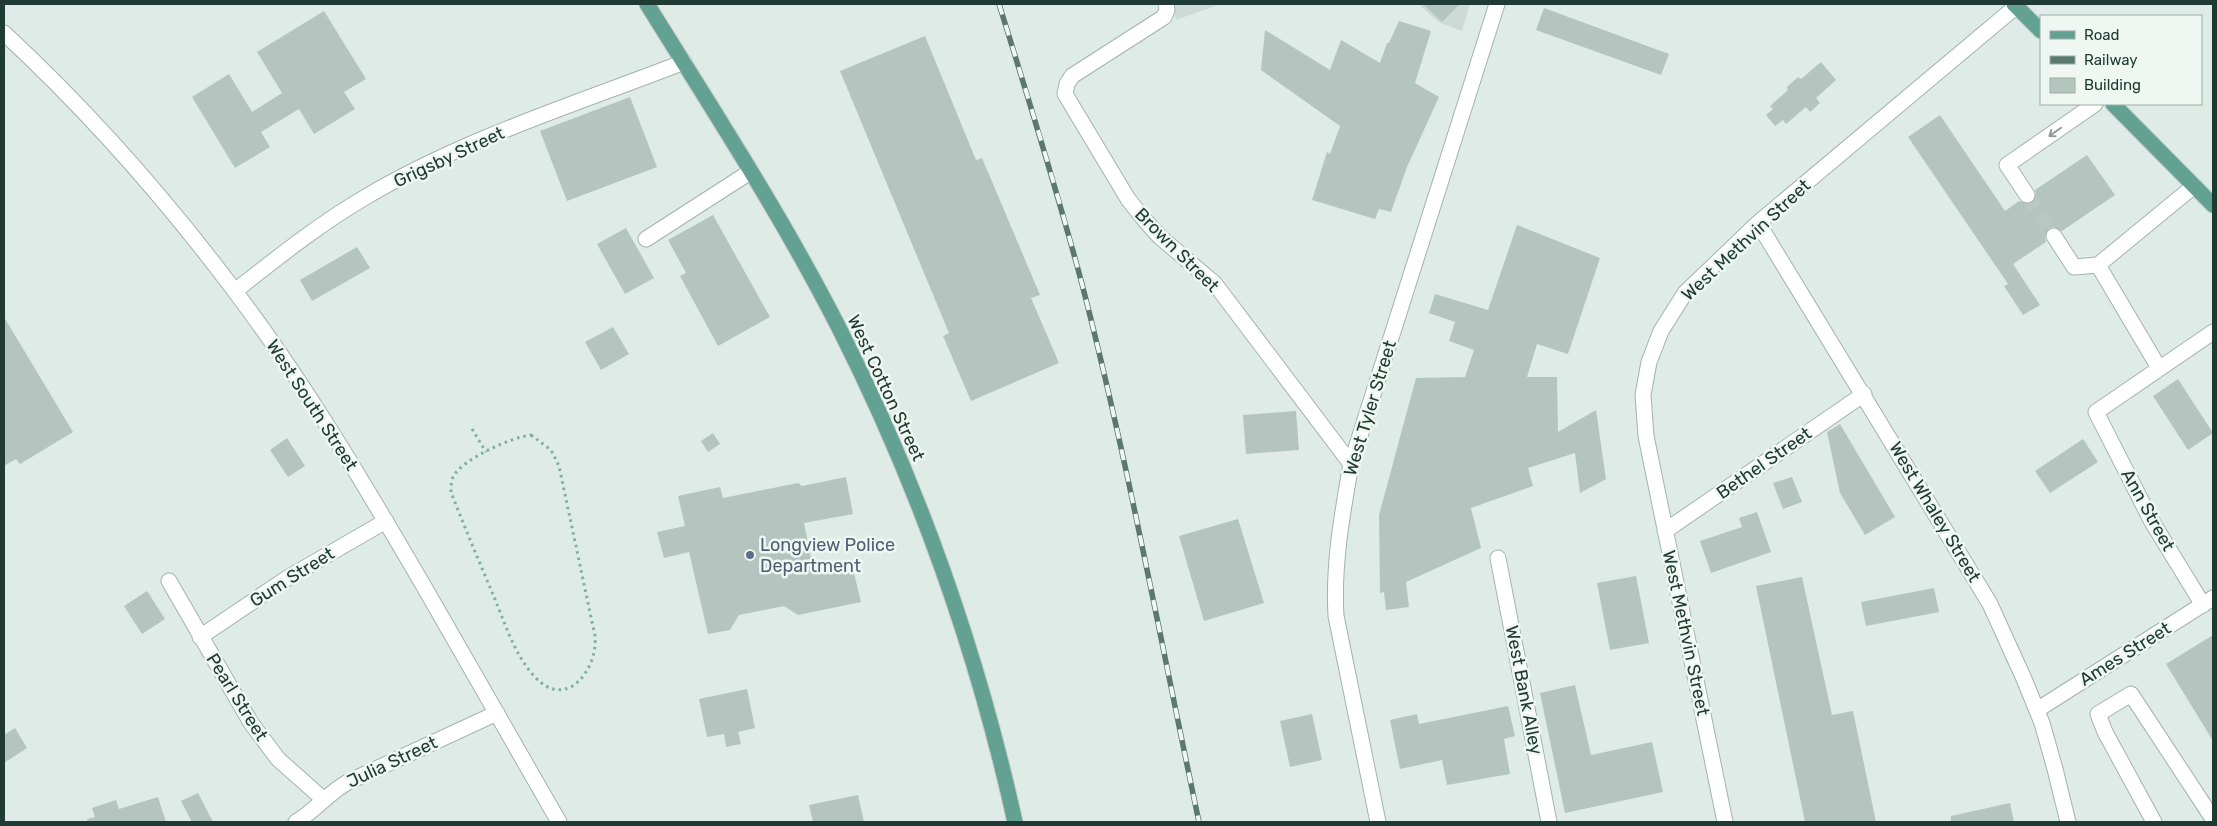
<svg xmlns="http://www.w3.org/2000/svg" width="2217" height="826" viewBox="0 0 2217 826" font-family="Rubik,sans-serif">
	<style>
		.built { fill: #cddad5 }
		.building { fill: #b4c5bf }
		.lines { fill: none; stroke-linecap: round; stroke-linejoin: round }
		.minor-tunnel { stroke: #b9c8c2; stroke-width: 15; stroke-dasharray: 15 8; stroke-linecap: butt }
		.minor-casing { stroke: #a2b3ad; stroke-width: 17 }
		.major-casing { stroke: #c1c8c6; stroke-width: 17 }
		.path { stroke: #7fafa1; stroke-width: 3; stroke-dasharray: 2.5 4; stroke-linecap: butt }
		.minor { stroke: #fff; stroke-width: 15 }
		.major { stroke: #63a192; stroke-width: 15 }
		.rail-casing { stroke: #5a7770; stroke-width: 5.5 }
		.rail { stroke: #eff7f3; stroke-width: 4; stroke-dasharray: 11; stroke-linecap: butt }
		.oneway { stroke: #909d9a }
		.service-dot { fill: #5c6f8a; stroke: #eff7f3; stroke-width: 2 }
		.labels { text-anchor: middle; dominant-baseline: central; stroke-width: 5; stroke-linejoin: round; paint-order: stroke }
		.street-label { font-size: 18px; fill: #203b34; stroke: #eff7f3 }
		.service-label { font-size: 18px; fill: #4e5e75; stroke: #eff7f3; text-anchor: start }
	</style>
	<rect width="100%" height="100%" fill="#dfebe6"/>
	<path class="built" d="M1172,4H1220L1176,20Z
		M1418,4H1470L1462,31L1440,23Z"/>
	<path class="building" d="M1423,4H1460L1442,22Z
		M1544,8L1669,54L1661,75L1536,30Z
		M324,11L366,79L344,92L355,109L314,134L299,109L261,132L270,147L235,168L192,97L229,74L252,112L282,93L257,52Z
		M1399,21L1431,31L1415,83L1439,97L1407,167L1391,212L1379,209L1375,219L1312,200L1327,152L1330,154L1340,126L1261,70L1265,30L1330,70L1341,40L1380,63L1387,43H1389Z
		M925,36L976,160L982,158L1040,295L1031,298L1059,363L971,401L943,336L949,333L840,71Z
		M1821,62L1836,80L1816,98L1820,103L1810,112L1806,107L1786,124L1783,120L1775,126L1766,115L1773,109L1770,106L1788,90L1787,87L1798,77L1801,79Z
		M630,97L657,167L567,201L540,131Z
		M1940,115L2005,211L2019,201L2027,204L2033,202L2036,195L2035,190L2087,155L2115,195L2062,231L2054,227L2049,228L2045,236L2046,242L2013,264L2040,305L2023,315L2004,286L2008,284L1908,137Z
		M713,215L770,317L718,346L680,276L686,273L668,240Z
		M1517,225L1600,258L1568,354L1537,344L1527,377H1557L1558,432L1596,410L1606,479L1580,493L1575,453L1528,468L1533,486L1471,508L1481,548L1406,582L1409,607L1386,610L1384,592L1380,593L1379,515L1416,378L1465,377L1474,350L1449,341L1455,322L1429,313L1435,294L1488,310Z
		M626,228L654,278L625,294L597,244Z
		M357,247L370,268L312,301L300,280Z
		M4,317L73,432L20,464L16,459L4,466Z
		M613,327L629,354L601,370L585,342Z
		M2178,379L2213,433L2188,450L2153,396Z
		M1296,411L1299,450L1246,454L1243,415Z
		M1840,424L1895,517L1865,535L1840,493L1827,432Z
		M713,433L720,444L708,452L701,441Z
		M287,438L305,466L288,477L270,450Z
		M2083,439L2098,462L2050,493L2035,471Z
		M846,477L853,514L804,523L814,573L852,565L861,602L798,615L784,606L739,615L730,630L708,634L689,552L664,558L657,532L685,526L678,496L720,487L723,498L798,483L802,486Z
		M1792,477L1802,502L1783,509L1773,483Z
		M1757,512L1771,552L1711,573L1700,541L1742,527L1739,518Z
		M1238,519L1264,603L1204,621L1179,536Z
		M1636,576L1649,643L1610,650L1597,583Z
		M1802,577L1832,715L1853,711L1876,822H1805L1756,586Z
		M1934,588L1939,612L1866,626L1861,602Z
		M147,591L165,619L142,634L124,606Z
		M2213,635V741L2166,664Z
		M1575,685L1591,755L1652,742L1663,792L1565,813L1540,693Z
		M747,689L755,728L738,732L741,744L726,747L724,734L707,737L699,699Z
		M1508,706L1515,736L1504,739L1510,774L1447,785L1442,760L1400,769L1390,720L1417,714L1419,724Z
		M1312,714L1322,760L1290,767L1280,721Z
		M15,728L27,748L4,763V735Z
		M198,793L213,822H192L181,801Z
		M858,795L864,822H813L809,805Z
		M158,797L166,822H88L87,819L95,817L92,808L116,800L119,809Z
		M2010,803L2014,822H1951V816Z"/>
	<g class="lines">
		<path class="minor-tunnel" d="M2027,195L2054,236"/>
		<g class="minor-casing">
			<path id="minor" d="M1166,4L1167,10L1164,17L1072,76L1067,84L1065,94L1128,199L1143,218L1159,236L1215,284L1351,464
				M4,33C88,111 165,198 234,290C306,385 366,487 426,590C470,667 515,745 559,822
				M2027,195L2007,165L2095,104
				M1758,223L1990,604L2024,679L2042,723L2055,769L2068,822
				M2054,236L2074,267L2098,265L2194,186
				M646,239L750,172
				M2098,265L2159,368
				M235,291C277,258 318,225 364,198C463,139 576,104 684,62
				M1665,531L1864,394
				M1498,558L1549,822
				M169,581L251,723L278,759L323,799
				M2203,605L2151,520L2096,412L2213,332
				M200,637L289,577L386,521
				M2037,710L2213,598
				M296,822C315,811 328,793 348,782L497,713
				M1378,822L1336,616C1333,564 1342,515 1351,464L1497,4
				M1725,822L1646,436L1643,395L1649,362L1661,331L1685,293L1758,223L2019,4
				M2154,822L2105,732L2098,714L2131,694L2213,819"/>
		</g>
		<g class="major-casing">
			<path id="major" d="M647,4C713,110 782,216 839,328C918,484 977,651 1015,822
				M2014,4L2041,31
				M2113,104L2213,205"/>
		</g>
		<path class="path" d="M472,429L486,452
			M531,435L551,450L559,466L595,636C598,670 566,711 535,677C514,655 504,620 492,592C478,559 464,526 451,492C451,487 451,482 453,477C462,459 512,437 531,435Z"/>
		<use href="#minor" class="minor"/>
		<use href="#major" class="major"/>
		<g class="rail-casing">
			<path id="rail" d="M999,4C1028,97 1057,190 1082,284C1128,462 1161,643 1199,822"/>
		</g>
		<use href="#rail" class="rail"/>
	</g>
	<defs><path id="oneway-shaft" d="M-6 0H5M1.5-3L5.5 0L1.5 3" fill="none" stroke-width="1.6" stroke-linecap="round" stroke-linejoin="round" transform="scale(1.25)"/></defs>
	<use class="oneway" href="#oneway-shaft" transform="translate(2055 132) rotate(145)"/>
	<circle class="service-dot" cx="750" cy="555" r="5"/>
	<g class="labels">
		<g class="street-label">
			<text transform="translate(449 157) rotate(-25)">Grigsby Street</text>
			<text transform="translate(1746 240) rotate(-43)">West Methvin Street</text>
			<text transform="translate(1177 250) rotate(45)">Brown Street</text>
			<text transform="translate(886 388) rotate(65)">West Cotton Street</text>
			<text transform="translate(312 405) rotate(57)">West South Street</text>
			<text transform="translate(1370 408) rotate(-73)">West Tyler Street</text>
			<text transform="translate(1764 463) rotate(-35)">Bethel Street</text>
			<text transform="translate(2148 510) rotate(61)">Ann Street</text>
			<text transform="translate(1935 512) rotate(59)">West Whaley Street</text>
			<text transform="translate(292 577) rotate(-32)">Gum Street</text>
			<text transform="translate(1686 633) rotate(78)">West Methvin Street</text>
			<text transform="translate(2125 654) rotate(-32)">Ames Street</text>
			<text transform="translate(1524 690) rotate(79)">West Bank Alley</text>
			<text transform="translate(237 697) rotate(58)">Pearl Street</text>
			<text transform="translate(392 762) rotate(-25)">Julia Street</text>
		</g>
		<g class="service-label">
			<text x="760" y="545">Longview Police<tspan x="760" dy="21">Department</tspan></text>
		</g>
	</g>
	<rect width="2217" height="826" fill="none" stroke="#203b34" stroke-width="10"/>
	<rect x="2040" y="15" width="162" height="90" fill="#eff7f3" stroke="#9caca7"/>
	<rect x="2050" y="31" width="25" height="8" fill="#63a192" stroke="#9caca7"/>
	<text x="2084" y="40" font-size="15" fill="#203b34">Road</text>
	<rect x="2050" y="56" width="25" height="8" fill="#5a7770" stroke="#9caca7"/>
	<text x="2084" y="65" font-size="15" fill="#203b34">Railway</text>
	<rect x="2050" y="78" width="25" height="15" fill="#b4c5bf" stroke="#9caca7"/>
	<text x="2084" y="90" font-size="15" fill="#203b34">Building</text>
</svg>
